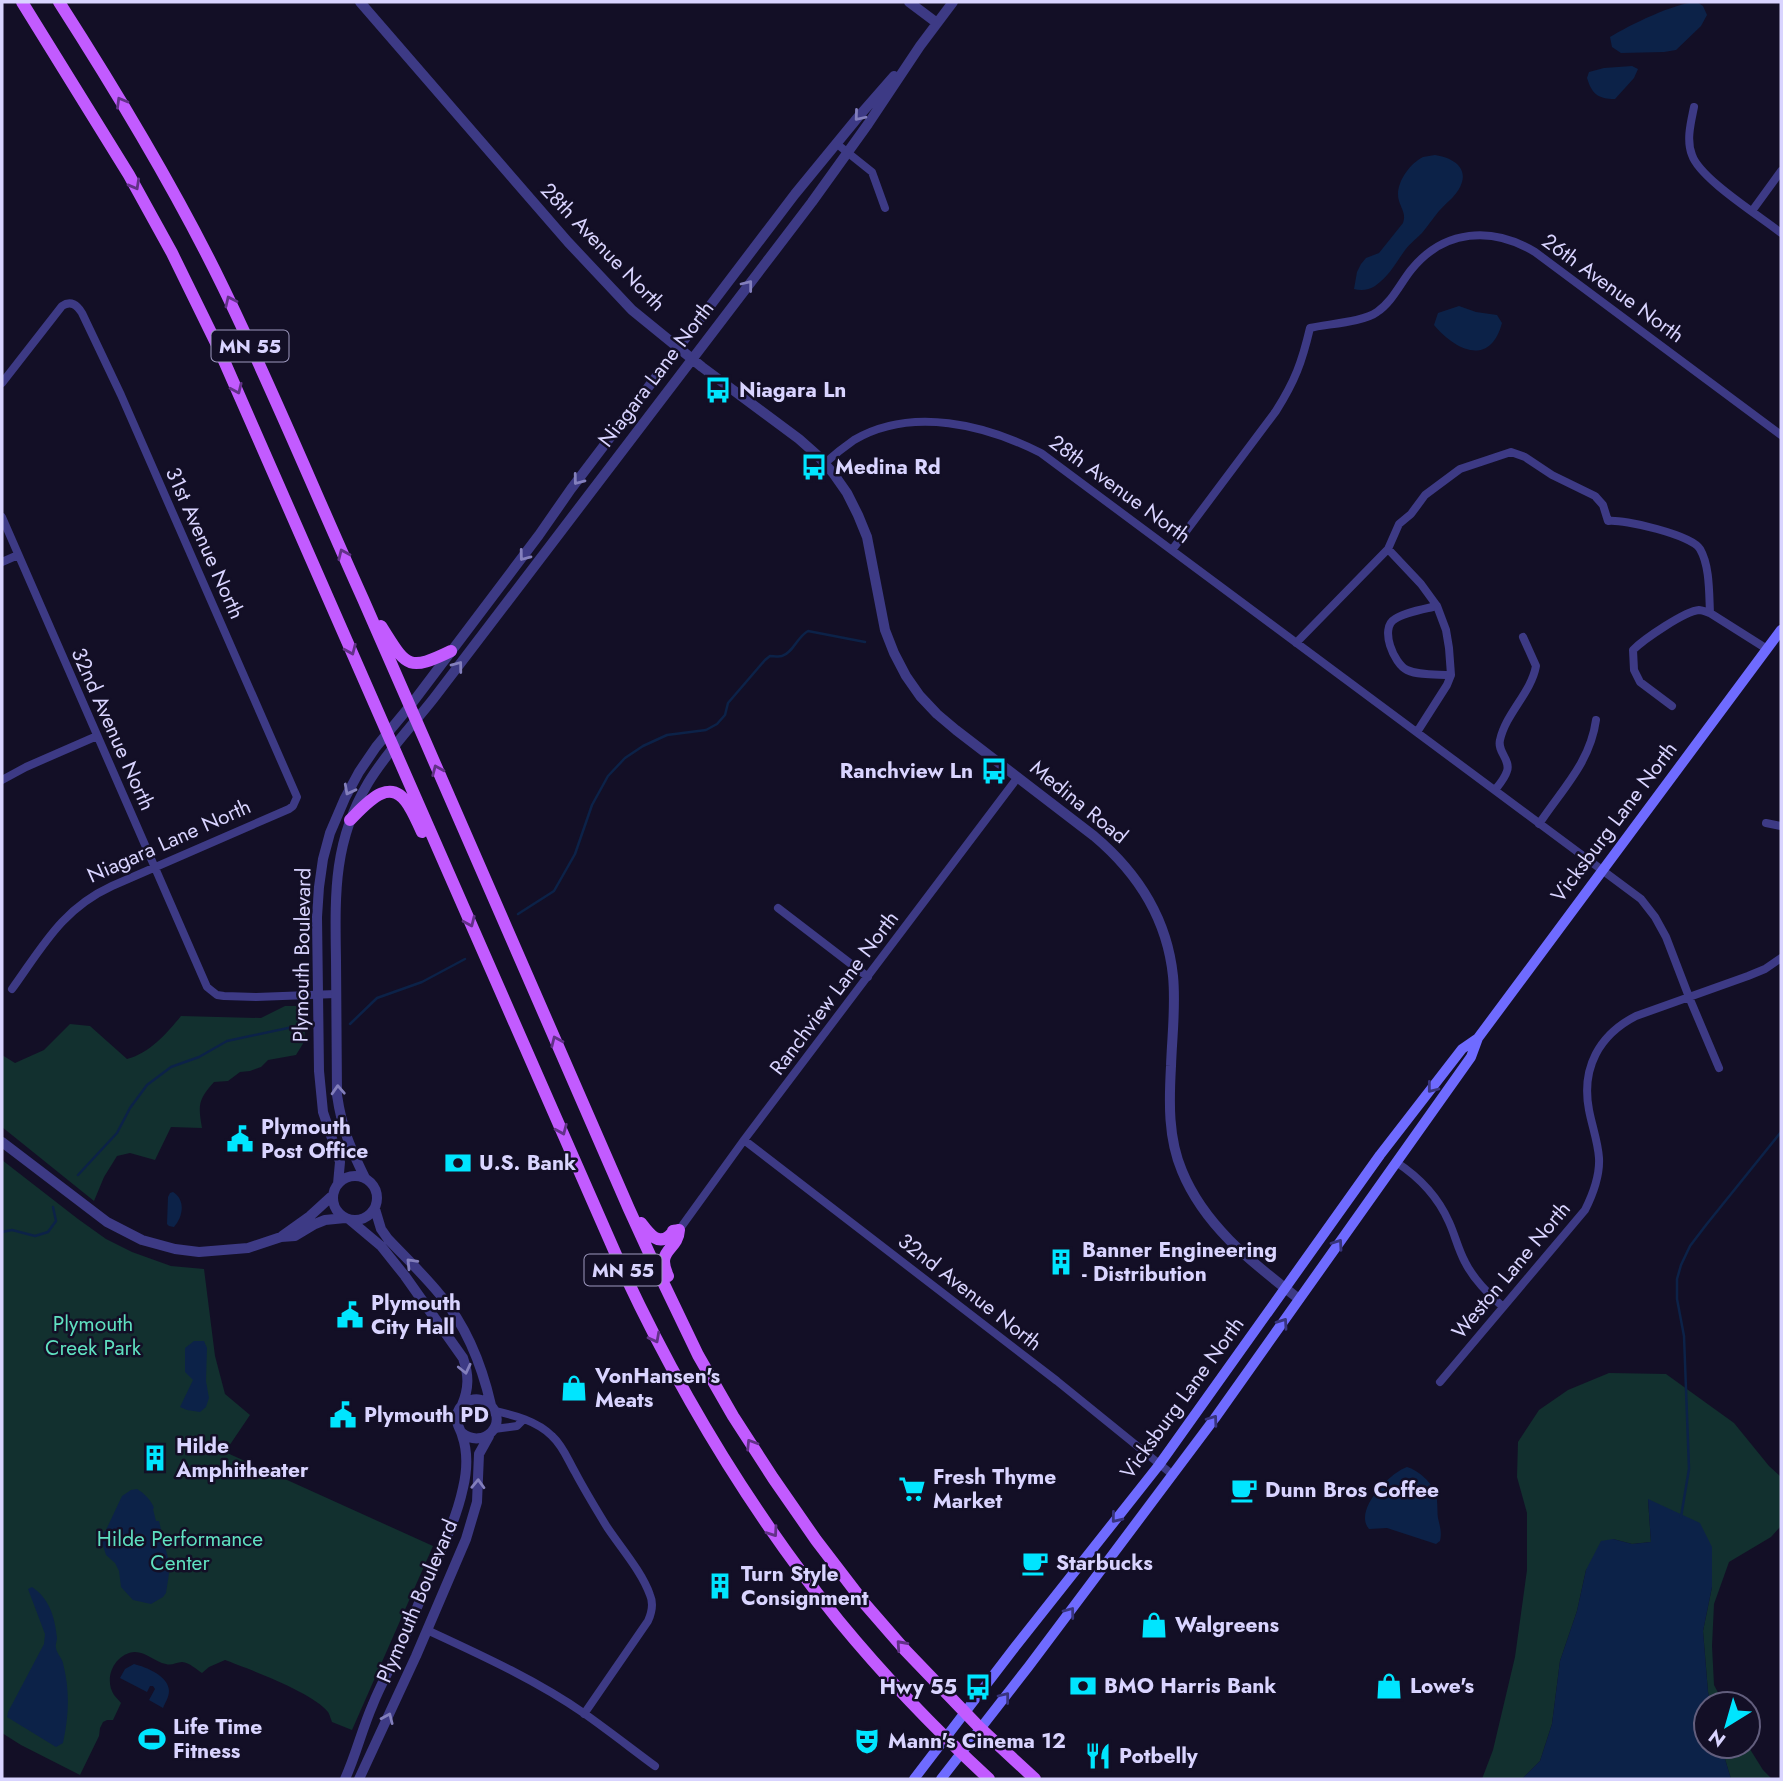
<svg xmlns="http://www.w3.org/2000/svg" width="1783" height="1781" viewBox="0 0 1783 1781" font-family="Jost,sans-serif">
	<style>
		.green { fill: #12302f }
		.water { fill: #0c2248 }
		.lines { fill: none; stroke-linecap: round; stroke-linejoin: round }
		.stream { stroke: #0c2248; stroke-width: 2.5 }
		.minor { stroke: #3d3a85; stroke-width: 8 }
		.tertiary { stroke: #3d3a85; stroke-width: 10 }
		.secondary { stroke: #6f6bff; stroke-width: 10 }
		.primary { stroke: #c25bff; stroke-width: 12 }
		.oneway { stroke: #623188 }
		.oneway2 { stroke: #837fbc }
		.oneway3 { stroke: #38347d }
		.labels { text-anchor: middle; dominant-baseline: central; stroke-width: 5; stroke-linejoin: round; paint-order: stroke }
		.shield { fill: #130f26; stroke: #9e99be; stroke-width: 2 }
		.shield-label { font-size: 19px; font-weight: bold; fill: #d9d4ff }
		.street-label { font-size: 21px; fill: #d9d4ff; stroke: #130f26 }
		.poi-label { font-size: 21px; font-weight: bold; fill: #d9d4ff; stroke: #130f26; text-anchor: start }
		.park-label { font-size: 21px; fill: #5fe0c0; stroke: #130f26 }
	</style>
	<rect width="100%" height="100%" fill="#130f26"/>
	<path class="green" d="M285,1006H299L306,1016L304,1042L296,1055L268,1060L261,1067L250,1071L240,1072L228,1081L214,1082C198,1100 198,1105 202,1128L171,1127L155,1160L130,1153L117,1156L104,1177L94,1201L2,1127V1055L15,1063L44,1050L70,1024L90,1026L127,1059C150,1053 166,1034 181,1016L261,1018Z
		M2,1160L78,1219L106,1239L132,1252L171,1266L204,1269L215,1356L225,1394L250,1415L225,1452L433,1546L352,1730L332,1722C332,1722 329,1713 328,1712C314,1693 249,1669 225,1660L209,1667L202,1673C196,1669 190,1663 182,1662C177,1662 171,1666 166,1664C155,1662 146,1652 135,1652C115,1653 103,1678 114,1695C116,1698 119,1700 121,1703L113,1720H107L103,1722L100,1728L99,1736L80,1775L21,1745L2,1733Z
		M1609,1373L1666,1374L1734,1423L1769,1466L1781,1477V1526L1771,1537L1729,1562L1714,1604L1712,1646L1714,1685L1724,1704H1711L1708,1692L1703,1631L1712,1587L1648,1499L1651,1542L1632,1544L1613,1539L1586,1570L1577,1611L1560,1661L1552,1724L1540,1761L1522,1779H1482L1493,1750L1515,1657L1527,1570V1513L1517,1477L1518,1442L1539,1410L1568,1390Z
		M1721,1746H1748L1763,1770L1772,1779H1731Z"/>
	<path class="water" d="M1697,2L1703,6L1707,15L1701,26L1676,50L1664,52L1621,53L1612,47L1610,37C1630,25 1674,3 1697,2Z
		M1632,66L1638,69L1634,78L1615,99C1598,99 1592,94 1587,78L1589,72L1604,68Z
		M1435,155C1449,157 1467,165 1462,182C1459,194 1447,202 1439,211C1433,218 1428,226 1422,233C1415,240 1408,245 1403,253C1394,266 1388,277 1375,286C1369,290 1361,291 1354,289L1357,272L1361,264L1366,258L1379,253L1403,223C1406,214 1402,210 1399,201C1394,185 1409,164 1423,157C1427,156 1431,156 1435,155Z
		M1459,306L1476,312L1497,315L1502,323C1490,367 1456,351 1434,325L1438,313Z
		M173,1192C186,1200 183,1217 174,1227L169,1226L167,1224L168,1197L170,1193Z
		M194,1341H204L207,1348L206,1381L209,1398L206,1407L200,1412L187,1410L180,1407L193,1380L185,1372V1348Z
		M1407,1467C1418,1470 1433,1483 1436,1495C1438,1502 1437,1511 1438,1518C1440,1527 1442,1532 1440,1541L1436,1544L1387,1528L1369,1529C1353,1511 1389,1473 1407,1467Z
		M137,1489C144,1493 151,1500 154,1508L153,1509L156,1521H159L170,1567L166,1593L163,1597L151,1604L133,1600L121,1587L119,1571L115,1563L106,1555L101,1540V1536L106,1530L122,1496L131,1490Z
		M1648,1499L1700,1523L1712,1547V1587L1703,1631L1708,1692L1711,1704H1706V1746H1721L1731,1779H1522L1540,1761L1552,1724L1560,1661L1577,1611L1586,1570L1601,1541L1613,1539L1632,1544L1651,1542Z
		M32,1587C49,1598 55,1617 57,1638C57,1641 55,1645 56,1648C57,1654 62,1658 63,1663C70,1691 69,1715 63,1743L56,1747L7,1717L8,1712L44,1644L45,1634L28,1589Z
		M134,1664C146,1667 169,1676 169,1691C169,1697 165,1703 163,1708L149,1700L155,1689L153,1686H150L147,1692L120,1678L125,1669Z"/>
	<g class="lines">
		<path class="stream" d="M518,914L554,891L575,854L592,805L608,776L625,758L643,746L667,735L706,730L717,724L725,715L728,703L765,660L770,656C774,656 778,657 782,656C793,653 797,637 808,631L865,642
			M350,1024L377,998L422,982L465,959
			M78,1175L117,1133L130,1108L147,1085L171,1067L199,1057L227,1041L302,1025
			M2,1232L12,1230L35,1236L48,1232L56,1221L53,1207
			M1681,1517L1689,1469L1684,1336L1677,1299V1279L1681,1265L1690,1246L1706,1225L1781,1132"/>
		<path class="minor" d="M1694,107C1691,122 1686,140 1692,155C1700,179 1760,216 1781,233
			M837,144L872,172L885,208
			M1752,211L1781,171
			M2,383L62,306C71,300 77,305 82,313L121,395L297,797L293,806L289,809L112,886C62,909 43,946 12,989
			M825,463C834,455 844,447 854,440C912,406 986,425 1041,453L1641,899L1655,917L1666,937L1689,997L1719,1068
			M2,517L207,987L217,995L224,996L256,997L336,994
			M1388,549L1421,584L1437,606L1446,630L1449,648L1451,675L1447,685L1417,732
			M1172,550L1276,411C1295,381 1302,362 1310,328C1327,324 1364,322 1377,312C1392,302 1400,284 1411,270C1444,229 1492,226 1535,252L1781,435
			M2,562L18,555
			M1437,606C1425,609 1405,612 1395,619C1379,628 1394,664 1407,670C1420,676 1437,674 1451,675
			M1296,643L1388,549L1399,524L1411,514L1425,495L1460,469L1511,452L1525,457L1552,475L1595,496L1603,505L1608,521C1624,519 1692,535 1700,549C1710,566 1709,594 1710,613L1767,649
			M1672,706L1640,682L1634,670L1633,650C1644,639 1685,611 1699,610C1702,610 1707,612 1710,613
			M2,780L26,767L97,736
			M1495,790C1499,785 1505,778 1507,771C1511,760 1497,752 1500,740C1506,713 1531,693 1536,666L1523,637
			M1766,823L1781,826
			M1539,824C1562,789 1590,763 1596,720
			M778,908L868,977
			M744,1140L1057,1381L1173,1475
			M1396,1162C1419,1177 1438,1197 1449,1222C1455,1235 1458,1249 1465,1262C1474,1280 1488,1293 1503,1307
			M679,1230L744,1140L1018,777
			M1440,1382L1585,1210C1593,1194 1600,1176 1599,1158C1598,1142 1592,1126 1589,1110C1581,1068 1599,1035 1636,1016L1748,976L1765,969L1781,958
			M495,1411C514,1415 537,1421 552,1436C563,1446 568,1460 575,1472C585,1491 596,1509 607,1527C621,1548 642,1572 650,1595C654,1604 652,1612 648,1621L584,1714
			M494,1429L517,1426L523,1420
			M427,1630C481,1655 536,1680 585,1714C609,1731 632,1749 655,1766"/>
		<path class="tertiary" d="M360,2L568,242L632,310L702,367L799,439L817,455L833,473L847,493L858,515L867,537L885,630L894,653L906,676L920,696L937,714L956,730L1094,836C1138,873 1167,918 1173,976C1176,1006 1172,1036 1171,1066C1169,1102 1168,1138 1182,1171C1205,1227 1253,1263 1299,1299
			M909,2L937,23
			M2,1142L107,1222L142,1240L175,1249L199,1252L248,1248L281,1237L295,1236L315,1224L325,1220L345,1218
			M333 1198a22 22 0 1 1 44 0a22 22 0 1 1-44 0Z
			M365,1178C350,1147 342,1129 337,1095C337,1050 336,1005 336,960C335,895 333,842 368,783C386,753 412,726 434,698L812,202L868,124L920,46L953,2
			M338,1184L340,1162L323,1112L319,1071L317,917L319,887L323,859L330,833L345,798L359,772L376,747L410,706L539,535L571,489L678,348L795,194L859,116L894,76
			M375,1209L381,1229L388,1239C406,1258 425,1276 441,1296C467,1327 482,1366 491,1405
			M350,1220L381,1246L405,1276L463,1358C469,1375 469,1388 462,1405
			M282,1236L310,1216L333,1195
			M345,1779C356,1755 362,1729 373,1704C380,1686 390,1669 398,1651C411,1624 422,1595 433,1568C445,1542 457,1516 463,1488C467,1471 468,1452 462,1435C460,1428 455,1423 457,1415C460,1400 479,1394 490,1405C509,1423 484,1450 462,1433
			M359,1779L416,1656L466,1539L477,1502L479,1454L489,1436"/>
		<path class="secondary" d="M914,1779L1015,1647L1159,1465L1380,1155L1462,1049L1478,1038
			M941,1779L1029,1666L1215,1418L1471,1057L1478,1038L1781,630"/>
		<path class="primary" d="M22,2L129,175L172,253L218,347L624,1273C682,1397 753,1514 839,1621C885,1677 936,1730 989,1779
			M59,2C118,94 175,188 223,287C273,390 316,495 363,599C452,802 540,1005 629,1209L650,1255L698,1355L733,1416L773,1478L816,1540L865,1604L905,1650L980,1728L1035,1779
			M381,626C406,665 406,673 451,651
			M350,820C366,804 390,774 409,806C414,814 418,823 422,832
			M641,1223C648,1232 657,1246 669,1236C677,1229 668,1232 679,1230
			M668,1276C655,1249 678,1251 679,1230"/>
	</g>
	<defs><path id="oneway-chevron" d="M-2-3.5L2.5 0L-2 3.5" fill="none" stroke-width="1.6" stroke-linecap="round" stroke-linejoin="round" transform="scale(1.75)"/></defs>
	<g class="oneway">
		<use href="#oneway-chevron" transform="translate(121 102) rotate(-120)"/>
		<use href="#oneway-chevron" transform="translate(135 185) rotate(61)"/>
		<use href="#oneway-chevron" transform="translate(230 301) rotate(-115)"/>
		<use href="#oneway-chevron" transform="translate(237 389) rotate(66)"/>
		<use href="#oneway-chevron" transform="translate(343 554) rotate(-114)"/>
		<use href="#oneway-chevron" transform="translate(351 650) rotate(67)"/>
		<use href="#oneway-chevron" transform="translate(437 770) rotate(-113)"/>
		<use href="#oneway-chevron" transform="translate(470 922) rotate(66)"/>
		<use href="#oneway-chevron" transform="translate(556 1041) rotate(-114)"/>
		<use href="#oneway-chevron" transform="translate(562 1130) rotate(67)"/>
		<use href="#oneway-chevron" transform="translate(655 1338) rotate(62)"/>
		<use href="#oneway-chevron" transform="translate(751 1444) rotate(-122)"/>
		<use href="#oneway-chevron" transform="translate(773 1532) rotate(55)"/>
		<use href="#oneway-chevron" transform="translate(901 1645) rotate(-132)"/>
	</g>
	<g class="oneway2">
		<use href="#oneway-chevron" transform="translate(859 116) rotate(130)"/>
		<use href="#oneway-chevron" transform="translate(748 285) rotate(-52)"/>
		<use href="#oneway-chevron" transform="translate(578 480) rotate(127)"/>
		<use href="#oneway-chevron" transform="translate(524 556) rotate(127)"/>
		<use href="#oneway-chevron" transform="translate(458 666) rotate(-53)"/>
		<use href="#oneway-chevron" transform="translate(349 790) rotate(118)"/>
		<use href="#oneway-chevron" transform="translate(338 1090) rotate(-93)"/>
		<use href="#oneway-chevron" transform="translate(411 1263) rotate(-134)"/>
		<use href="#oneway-chevron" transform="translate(465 1369) rotate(77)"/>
		<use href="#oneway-chevron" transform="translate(478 1484) rotate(-88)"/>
		<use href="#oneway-chevron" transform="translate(388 1718) rotate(-66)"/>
	</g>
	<g class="oneway3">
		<use href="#oneway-chevron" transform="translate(1432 1088) rotate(128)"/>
		<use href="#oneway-chevron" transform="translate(1338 1244) rotate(-55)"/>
		<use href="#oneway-chevron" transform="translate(1283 1323) rotate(-55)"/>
		<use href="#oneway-chevron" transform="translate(1213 1420) rotate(-54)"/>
		<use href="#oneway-chevron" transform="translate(1116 1518) rotate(129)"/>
		<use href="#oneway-chevron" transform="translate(1070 1612) rotate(-53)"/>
		<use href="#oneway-chevron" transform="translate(1005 1697) rotate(-52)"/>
	</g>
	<defs>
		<g id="bus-bare" transform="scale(2.1)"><path d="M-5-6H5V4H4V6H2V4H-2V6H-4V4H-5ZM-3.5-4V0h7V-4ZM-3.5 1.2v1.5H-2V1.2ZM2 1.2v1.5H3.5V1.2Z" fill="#00e5ff" stroke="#130f26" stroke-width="2.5" paint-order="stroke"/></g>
		<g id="civic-bare" transform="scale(2.1)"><path d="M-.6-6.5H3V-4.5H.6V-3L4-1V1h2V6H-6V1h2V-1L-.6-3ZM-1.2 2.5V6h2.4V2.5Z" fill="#00e5ff" stroke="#130f26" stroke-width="2.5" paint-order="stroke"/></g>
		<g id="bank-bare" transform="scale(2.1)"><path d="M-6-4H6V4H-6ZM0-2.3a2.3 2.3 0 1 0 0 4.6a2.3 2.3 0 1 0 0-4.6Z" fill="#00e5ff" stroke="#130f26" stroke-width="2.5" paint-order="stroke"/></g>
		<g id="building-bare" transform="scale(2.1)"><path d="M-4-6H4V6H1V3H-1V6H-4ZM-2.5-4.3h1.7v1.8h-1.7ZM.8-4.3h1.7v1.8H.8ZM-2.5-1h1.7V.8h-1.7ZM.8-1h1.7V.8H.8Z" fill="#00e5ff" stroke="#130f26" stroke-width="2.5" paint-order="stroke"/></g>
		<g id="shop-bare" transform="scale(2.1)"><path d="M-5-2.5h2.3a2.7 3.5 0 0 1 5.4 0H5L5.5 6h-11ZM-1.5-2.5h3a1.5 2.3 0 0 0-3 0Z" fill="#00e5ff" stroke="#130f26" stroke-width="2.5" paint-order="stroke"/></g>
		<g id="supermarket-bare" transform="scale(2.1)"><path d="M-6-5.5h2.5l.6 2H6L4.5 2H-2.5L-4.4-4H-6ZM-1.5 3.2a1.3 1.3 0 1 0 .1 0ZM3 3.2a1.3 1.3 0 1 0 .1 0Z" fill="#00e5ff" stroke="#130f26" stroke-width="2.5" paint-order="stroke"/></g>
		<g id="cafe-bare" transform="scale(2.1)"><path d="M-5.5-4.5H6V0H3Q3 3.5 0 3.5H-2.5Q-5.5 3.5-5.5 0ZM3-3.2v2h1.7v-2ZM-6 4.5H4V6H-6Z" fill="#00e5ff" stroke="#130f26" stroke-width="2.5" paint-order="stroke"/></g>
		<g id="stadium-bare" transform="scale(2.1)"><path d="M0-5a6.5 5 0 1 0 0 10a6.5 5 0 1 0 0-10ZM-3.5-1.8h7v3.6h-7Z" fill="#00e5ff" stroke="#130f26" stroke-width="2.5" paint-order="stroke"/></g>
		<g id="theatre-bare" transform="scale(2.1)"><path d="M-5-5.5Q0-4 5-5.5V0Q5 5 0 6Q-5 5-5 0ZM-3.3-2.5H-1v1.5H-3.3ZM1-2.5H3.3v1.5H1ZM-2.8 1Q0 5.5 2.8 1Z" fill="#00e5ff" stroke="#130f26" stroke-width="2.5" paint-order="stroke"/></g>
		<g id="restaurant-bare" transform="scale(2.1)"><path d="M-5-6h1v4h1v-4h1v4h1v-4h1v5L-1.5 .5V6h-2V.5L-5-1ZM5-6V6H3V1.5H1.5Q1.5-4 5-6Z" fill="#00e5ff" stroke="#130f26" stroke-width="2.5" paint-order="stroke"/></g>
	</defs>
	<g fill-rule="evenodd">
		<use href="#bus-bare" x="718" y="390"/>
		<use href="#bus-bare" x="814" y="467"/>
		<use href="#bus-bare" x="994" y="771"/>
		<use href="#civic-bare" x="240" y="1139"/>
		<use href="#bank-bare" x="458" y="1163"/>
		<use href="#building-bare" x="1061" y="1262"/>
		<use href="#civic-bare" x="350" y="1315"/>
		<use href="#shop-bare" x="574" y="1388"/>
		<use href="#civic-bare" x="343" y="1415"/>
		<use href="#building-bare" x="155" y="1458"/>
		<use href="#supermarket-bare" x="912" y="1489"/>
		<use href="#cafe-bare" x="1244" y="1490"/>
		<use href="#cafe-bare" x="1035" y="1563"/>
		<use href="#building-bare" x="720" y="1586"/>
		<use href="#shop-bare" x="1154" y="1625"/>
		<use href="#bank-bare" x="1083" y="1686"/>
		<use href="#shop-bare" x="1389" y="1686"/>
		<use href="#bus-bare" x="978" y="1687"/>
		<use href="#stadium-bare" x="152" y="1739"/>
		<use href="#theatre-bare" x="867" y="1741"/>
		<use href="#restaurant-bare" x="1098" y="1756"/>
	</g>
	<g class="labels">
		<g class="shield">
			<rect x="211.5" y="330.5" width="77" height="31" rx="5"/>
			<rect x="584.5" y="1254.5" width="77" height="31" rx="5"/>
		</g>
		<g class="shield-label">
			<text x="250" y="346">MN 55</text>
			<text x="623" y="1270">MN 55</text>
		</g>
		<g class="street-label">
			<text transform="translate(603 247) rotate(46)">28th Avenue North</text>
			<text transform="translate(1613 288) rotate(36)">26th Avenue North</text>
			<text transform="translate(656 374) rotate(-53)">Niagara Lane North</text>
			<text transform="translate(1120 489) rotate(36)">28th Avenue North</text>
			<text transform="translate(205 543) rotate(66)">31st Avenue North</text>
			<text transform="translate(113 729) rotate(66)">32nd Avenue North</text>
			<text transform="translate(1079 802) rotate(39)">Medina Road</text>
			<text transform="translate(1614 822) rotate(-53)">Vicksburg Lane North</text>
			<text transform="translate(169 841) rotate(-24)">Niagara Lane North</text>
			<text transform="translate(302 955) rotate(-89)">Plymouth Boulevard</text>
			<text transform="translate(834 993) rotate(-53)">Ranchview Lane North</text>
			<text transform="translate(1511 1270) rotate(-50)">Weston Lane North</text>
			<text transform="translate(970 1292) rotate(38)">32nd Avenue North</text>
			<text transform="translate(1182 1398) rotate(-54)">Vicksburg Lane North</text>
			<text transform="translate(417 1601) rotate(-67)">Plymouth Boulevard</text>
		</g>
		<g class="poi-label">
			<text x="739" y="390">Niagara Ln</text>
			<text x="835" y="467">Medina Rd</text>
			<text x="973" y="771" text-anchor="end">Ranchview Ln</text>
			<text x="261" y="1127">Plymouth<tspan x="261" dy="24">Post Office</tspan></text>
			<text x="479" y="1163">U.S. Bank</text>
			<text x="1082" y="1250">Banner Engineering<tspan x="1082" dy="24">- Distribution</tspan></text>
			<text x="371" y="1303">Plymouth<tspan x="371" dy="24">City Hall</tspan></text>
			<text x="595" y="1376">VonHansen's<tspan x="595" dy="24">Meats</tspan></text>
			<text x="364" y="1415">Plymouth PD</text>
			<text x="176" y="1446">Hilde<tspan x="176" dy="24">Amphitheater</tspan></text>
			<text x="933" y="1477">Fresh Thyme<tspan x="933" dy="24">Market</tspan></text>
			<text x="1265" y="1490">Dunn Bros Coffee</text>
			<text x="1056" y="1563">Starbucks</text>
			<text x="741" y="1574">Turn Style<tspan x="741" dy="24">Consignment</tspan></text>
			<text x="1175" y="1625">Walgreens</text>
			<text x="1104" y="1686">BMO Harris Bank</text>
			<text x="1410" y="1686">Lowe's</text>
			<text x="957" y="1687" text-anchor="end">Hwy 55</text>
			<text x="173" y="1727">Life Time<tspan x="173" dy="24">Fitness</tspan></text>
			<text x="888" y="1741">Mann's Cinema 12</text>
			<text x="1119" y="1756">Potbelly</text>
		</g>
		<g class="park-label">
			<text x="93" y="1324">Plymouth<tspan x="93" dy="24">Creek Park</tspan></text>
			<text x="180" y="1539">Hilde Performance<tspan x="180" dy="24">Center</tspan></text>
		</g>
	</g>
	<rect width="1783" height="1781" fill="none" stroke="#d9d4ff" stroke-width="7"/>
	<g transform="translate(1727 1725) rotate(217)"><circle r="33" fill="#130f26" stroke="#625e7d" stroke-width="2"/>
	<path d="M0-5L12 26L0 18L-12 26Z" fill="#00e5ff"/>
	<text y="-10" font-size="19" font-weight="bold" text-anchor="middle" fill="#d9d4ff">N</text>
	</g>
</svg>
